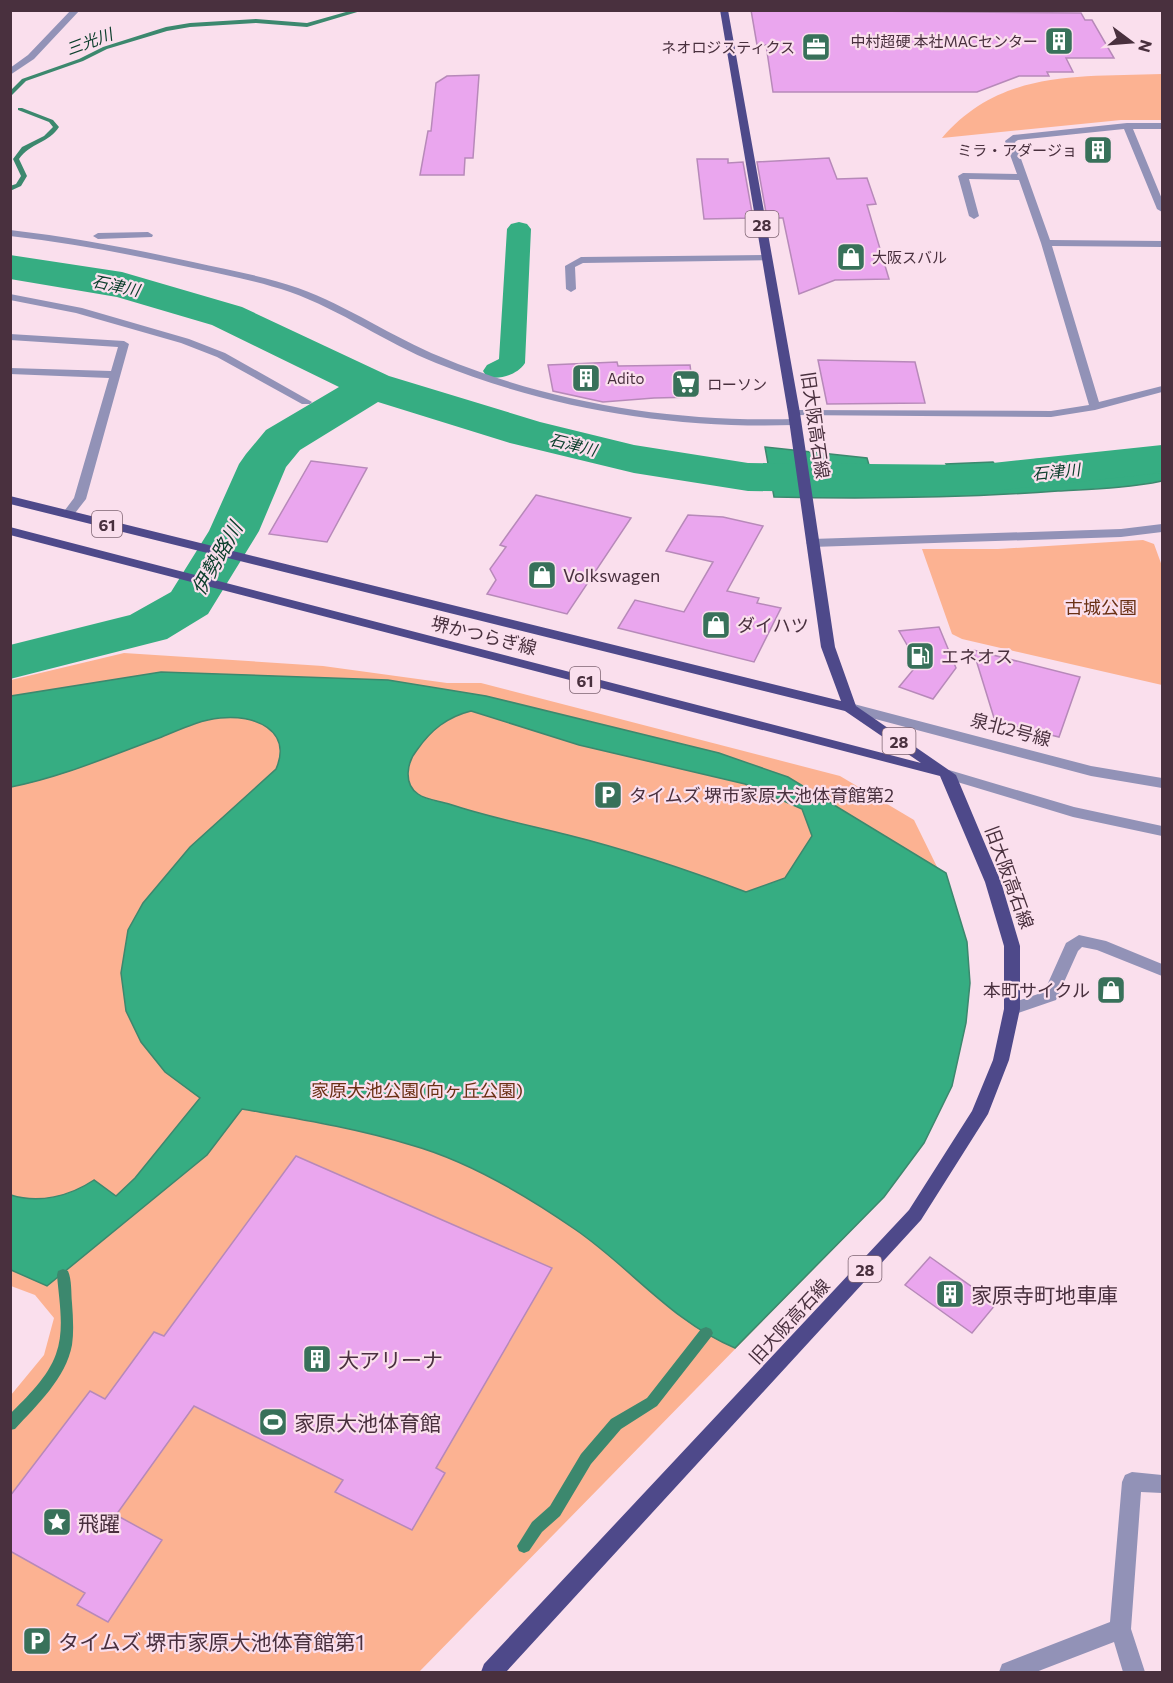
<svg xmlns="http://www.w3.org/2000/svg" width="1173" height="1683" viewBox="0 0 1173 1683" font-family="Commissioner,'Noto Sans JP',sans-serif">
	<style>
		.green { fill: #fcb292 }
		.water { fill: #36ad82; stroke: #3c886e; stroke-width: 1.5; fill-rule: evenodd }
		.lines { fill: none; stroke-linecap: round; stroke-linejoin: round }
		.stream { fill: #3c886e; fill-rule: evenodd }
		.canal { fill: #36ad82; fill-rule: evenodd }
		.river { fill: #36ad82; fill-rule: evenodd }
		.building { fill: #eaa6ee; stroke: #b789b9; stroke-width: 1.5 }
		.minor { fill: #9292b7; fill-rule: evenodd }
		.major { fill: #4e498a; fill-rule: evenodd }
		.labels { text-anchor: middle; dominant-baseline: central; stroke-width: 4.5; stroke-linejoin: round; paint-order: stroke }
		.far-poi-label { font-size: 15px; fill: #49303e; stroke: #fadfed; text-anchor: end }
		.far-water-label { font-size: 16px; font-style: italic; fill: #0e402e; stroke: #fadfed }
		.shield { fill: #fadfed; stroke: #7e6472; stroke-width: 1.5 }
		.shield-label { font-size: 16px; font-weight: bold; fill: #49303e }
		.street-label { font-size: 18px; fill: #49303e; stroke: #fadfed }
		.poi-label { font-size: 18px; fill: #49303e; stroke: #fadfed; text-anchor: start }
		.park-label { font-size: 18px; fill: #6a3014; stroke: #fadfed }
		.water-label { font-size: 20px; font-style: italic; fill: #0e402e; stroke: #fadfed }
		.near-poi-label { font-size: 21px; fill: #49303e; stroke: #fadfed; text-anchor: start }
	</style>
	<rect width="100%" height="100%" fill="#fadfed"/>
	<path class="green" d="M1162,74V120H1121L942,138C1001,69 1080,77 1162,74Z
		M1143,540L1154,544L1162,566V685L962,639L952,634L922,549H998Z
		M124,653L323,666L447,683H481L840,776L914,820L941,875L967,942L970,983L966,1023L952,1086L924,1143L884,1197L419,1672H11V1395L44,1355L54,1318L35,1295L11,1286V680Z"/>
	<path class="water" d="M765,447L867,458L873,479L881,484L887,481L946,482L955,477L946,464L993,462L1005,477L1026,475L1031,460L1111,454L1131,450L1150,457L1162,456V481C1129,488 1093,489 1058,491C963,498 868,499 774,497Z
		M161,672L388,680L486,696L719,753L788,777L946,873L967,942L970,983L966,1023L952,1086L924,1143L884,1197L735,1348C672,1322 631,1268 576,1230C527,1196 468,1161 411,1145C356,1128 299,1119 242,1109L207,1155L47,1286L11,1270V1195C39,1204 70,1196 94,1180L116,1196L135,1178L200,1098L165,1072L141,1042L126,1011L121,973L128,930L143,903L190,847L276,769C293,730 254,714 220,718C199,720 179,730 159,738C110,756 62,777 11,787V696ZM471,711L579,745L745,784L802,809L812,836L785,878L746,892C688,870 628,850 568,835C528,825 488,817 449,804C440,801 426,800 418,794C403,784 407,762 417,750C431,730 447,717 471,711Z"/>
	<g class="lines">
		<path class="stream" d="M353,10H364L307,27L256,23L190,27L167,31L107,49L83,61L26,81L10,97V91L22,79L79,59L103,47L166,27L190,23L256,19L307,23Z
			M18,108H22L53,120L59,127C49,143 30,143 19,159L27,176L21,186L10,191V186L16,184L21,176L13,159L22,147L44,136L53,127L49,122L18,110Z
			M63,1269L68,1271C72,1280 71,1293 72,1303C73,1317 74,1331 72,1345C66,1378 37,1405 15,1429L10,1430V1414C27,1397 48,1377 56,1354C65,1330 59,1300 57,1275L58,1271Z
			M706,1327L711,1329L713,1333L711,1337L657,1406L621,1429L591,1464L560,1516L542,1532L529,1551L524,1553L519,1551L517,1546L532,1522L550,1506L581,1454L611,1419L647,1398L701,1329Z"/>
		<path class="canal" d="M519,222L527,224L531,229L525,363C517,375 500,380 487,377L483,371L487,365L499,359L507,229L511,224Z"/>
		<path class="river" d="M10,255L122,272L242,307L389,376L540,422L634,445L748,463L974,465L1162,445V473L974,493L748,491L634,473L510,443L378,402L300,450L286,467L259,531L208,614L167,639L10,679V645L130,615L171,592L209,531L239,464L246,454L266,430L339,387L212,325L117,297L10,279Z"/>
	</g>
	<path class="building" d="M751,10L1081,13L1085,20H1092L1114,58H1066L1073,72H1047L1049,76H1019L977,92H773L766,45H757Z
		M479,75L473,158H465L464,175H420L428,131H431L436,83L447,76Z
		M829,158L837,179L867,178L876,204L867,205L889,279L835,280L799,294L783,218H767L757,162Z
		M697,159H728V163L743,162L753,218L704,219Z
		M818,360L915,362L925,403L827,404Z
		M617,362L618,366L690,365L694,397L654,398L603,402L553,391L548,365Z
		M311,461L367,468L327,542L269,534Z
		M536,495L631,518L567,614L487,594L496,580L490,569L506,547L500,545Z
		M688,515L723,517L763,526L727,591L759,598L757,603L781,608L754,662L618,628L635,600L684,612L713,562L666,551Z
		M939,627L956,668L933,699L899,687L918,664L899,631Z
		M973,650L1080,677L1059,737L995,721Z
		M296,1156L552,1268L436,1468L445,1473L412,1530L335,1492L343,1480L194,1406L116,1515L162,1540L108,1622L77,1605L85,1593L10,1551V1496L90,1391L105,1399L154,1332L164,1336Z
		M930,1257L996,1304L972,1333L905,1285Z"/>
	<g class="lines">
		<path class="minor" d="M71,10H80L34,59L10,75V68L28,55Z
			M1127,123H1162V129H1133L1162,199V212L1157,209L1124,129L1018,140L1015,142L1050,240L1162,241V247L1052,246L1099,402L1162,386V392L1095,410L1051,417L790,415L788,413L794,410L1051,411L1089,405L1041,243L1019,180L969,179L979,216L974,219L969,216L958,176L963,173L1017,174L1005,141L1013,135Z
			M10,230C72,237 133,249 193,262C228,270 264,276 298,288C348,306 392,337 441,357C553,404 675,422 795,419L801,422L795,425C672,429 551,409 436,363C386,343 341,310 290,292C258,281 226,275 193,268C133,255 72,243 10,236Z
			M148,232L153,235L152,237L98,239L93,236L98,233Z
			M768,255L772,256V260L583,263L575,267L576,289L571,292L566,289L565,266L581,257Z
			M10,294L82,308L189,339L225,353L312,402L310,404H302L217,357L181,343L76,313L10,300Z
			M10,334L124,341L129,344L86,499L72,517H64L62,514L74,498L109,378L10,374V368L111,371L118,347L10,340Z
			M1162,524V532L1121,537L812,547L806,543L812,539L1121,529Z
			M850,703L1091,766L1162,778V788L1091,776L845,711L843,708Z
			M949,770L1074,807L1162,826V836L1073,817L944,778L942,775L944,772Z
			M1079,935L1106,941L1162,964V976L1097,950L1082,947L1078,951L1056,1000L1012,1015L1006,1013L1004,1009L1006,1005L1044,992L1066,943Z
			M1132,1472L1162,1475V1493L1141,1492L1131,1629L1145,1672H1123L1114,1642L1036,1672H999L1002,1664L1110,1622L1122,1482L1125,1475Z"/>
		<path class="major" d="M720,10H728L800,413L835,647L856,706L956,775L1001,882L1020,946V1009L1009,1060L988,1114L921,1220L506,1672H481L484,1664L909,1210L972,1111L993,1060L1004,1009V946L985,882L940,776L10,535V527L921,763L845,711L10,504V496L841,701L821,647L788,413Z"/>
	</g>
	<defs>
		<g id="building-square" transform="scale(1.5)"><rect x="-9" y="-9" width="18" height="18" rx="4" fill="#38715a" stroke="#fadfed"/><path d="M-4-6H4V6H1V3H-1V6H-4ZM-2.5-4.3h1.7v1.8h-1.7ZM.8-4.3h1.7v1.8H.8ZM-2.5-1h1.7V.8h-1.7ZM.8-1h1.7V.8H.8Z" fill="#fff"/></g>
		<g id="office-square" transform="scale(1.5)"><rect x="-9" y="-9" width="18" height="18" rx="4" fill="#38715a" stroke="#fadfed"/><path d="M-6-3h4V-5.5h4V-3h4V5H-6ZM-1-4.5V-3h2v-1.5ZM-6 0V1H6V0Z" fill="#fff"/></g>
		<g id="shop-square" transform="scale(1.5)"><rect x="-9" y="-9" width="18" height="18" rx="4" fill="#38715a" stroke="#fadfed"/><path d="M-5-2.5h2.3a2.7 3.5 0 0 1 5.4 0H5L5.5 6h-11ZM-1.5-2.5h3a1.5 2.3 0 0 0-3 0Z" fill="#fff"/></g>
		<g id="supermarket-square" transform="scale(1.5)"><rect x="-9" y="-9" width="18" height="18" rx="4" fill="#38715a" stroke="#fadfed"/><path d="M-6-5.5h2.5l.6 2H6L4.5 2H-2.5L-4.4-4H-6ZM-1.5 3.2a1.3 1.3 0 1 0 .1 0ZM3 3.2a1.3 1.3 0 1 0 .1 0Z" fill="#fff"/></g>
		<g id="fuel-square" transform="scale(1.5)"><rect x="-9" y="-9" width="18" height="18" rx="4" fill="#38715a" stroke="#fadfed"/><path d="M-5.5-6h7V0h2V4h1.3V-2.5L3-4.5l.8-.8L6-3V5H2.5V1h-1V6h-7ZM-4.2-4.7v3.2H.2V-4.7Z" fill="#fff"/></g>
		<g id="parking-square" transform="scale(1.5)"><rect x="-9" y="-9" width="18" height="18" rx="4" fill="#38715a" stroke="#fadfed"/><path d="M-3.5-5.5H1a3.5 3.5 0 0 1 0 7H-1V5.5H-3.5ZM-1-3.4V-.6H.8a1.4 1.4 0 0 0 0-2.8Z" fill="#fff"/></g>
		<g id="stadium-square" transform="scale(1.5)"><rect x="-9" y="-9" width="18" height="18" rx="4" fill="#38715a" stroke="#fadfed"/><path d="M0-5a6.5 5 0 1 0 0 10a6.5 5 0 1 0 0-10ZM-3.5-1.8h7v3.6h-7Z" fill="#fff"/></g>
		<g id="sight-square" transform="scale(1.5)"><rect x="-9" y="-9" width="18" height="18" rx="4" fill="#38715a" stroke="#fadfed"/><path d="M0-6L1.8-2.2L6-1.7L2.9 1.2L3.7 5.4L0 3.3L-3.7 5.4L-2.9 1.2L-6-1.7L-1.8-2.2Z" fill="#fff"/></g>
	</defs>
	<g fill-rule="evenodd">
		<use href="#building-square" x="1059" y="41"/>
		<use href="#office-square" x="816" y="47"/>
		<use href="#building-square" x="1098" y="150"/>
		<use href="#shop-square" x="851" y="257"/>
		<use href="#building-square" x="586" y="378"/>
		<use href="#supermarket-square" x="686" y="384"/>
		<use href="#shop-square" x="542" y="575"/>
		<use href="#shop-square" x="716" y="625"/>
		<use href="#fuel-square" x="920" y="656"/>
		<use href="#parking-square" x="608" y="795"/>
		<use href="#shop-square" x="1111" y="990"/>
		<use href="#building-square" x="950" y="1294"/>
		<use href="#building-square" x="317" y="1359"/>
		<use href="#stadium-square" x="273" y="1422"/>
		<use href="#sight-square" x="57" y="1522"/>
		<use href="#parking-square" x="37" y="1641"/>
	</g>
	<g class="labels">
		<g class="far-poi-label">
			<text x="1038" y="41">中村超硬 本社MACセンター</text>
			<text x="795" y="47">ネオロジスティクス</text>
			<text x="1077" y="150">ミラ・アダージョ</text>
			<text x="872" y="257" text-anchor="start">大阪スバル</text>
			<text x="607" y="378" text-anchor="start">Adito</text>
			<text x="707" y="384" text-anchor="start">ローソン</text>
		</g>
		<g class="far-water-label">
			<text transform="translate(89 41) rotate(-20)">三光川</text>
			<text transform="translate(116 285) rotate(12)">石津川</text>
			<text transform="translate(573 444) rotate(14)">石津川</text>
			<text transform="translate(1056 471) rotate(-6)">石津川</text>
		</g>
		<g class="shield">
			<rect x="745.5" y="211" width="33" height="26" rx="4.5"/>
			<rect x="92" y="511" width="30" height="26" rx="4.5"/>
			<rect x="570" y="667" width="30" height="26" rx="4.5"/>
			<rect x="882.5" y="728" width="33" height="26" rx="4.5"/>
			<rect x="848.5" y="1256" width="33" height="26" rx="4.5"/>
		</g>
		<g class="shield-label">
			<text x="762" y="224">28</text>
			<text x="107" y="524">61</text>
			<text x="585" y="680">61</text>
			<text x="899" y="741">28</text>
			<text x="865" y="1269">28</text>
		</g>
		<g class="street-label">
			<text transform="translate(816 425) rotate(82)">旧大阪高石線</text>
			<text transform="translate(484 635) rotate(14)">堺かつらぎ線</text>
			<text transform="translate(1011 729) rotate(15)">泉北2号線</text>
			<text transform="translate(1010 877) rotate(70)">旧大阪高石線</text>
			<text transform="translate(789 1321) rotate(-47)">旧大阪高石線</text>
		</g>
		<g class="poi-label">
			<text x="563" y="575">Volkswagen</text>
			<text x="737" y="625">ダイハツ</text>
			<text x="941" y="656">エネオス</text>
			<text x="629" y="795">タイムズ 堺市家原大池体育館第2</text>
			<text x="1090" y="990" text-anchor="end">本町サイクル</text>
		</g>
		<g class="park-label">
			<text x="1101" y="607">古城公園</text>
			<text x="417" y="1090">家原大池公園(向ヶ丘公園)</text>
		</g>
		<g class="water-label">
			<text transform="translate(216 558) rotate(-60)">伊勢路川</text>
		</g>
		<g class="near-poi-label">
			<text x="971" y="1294">家原寺町地車庫</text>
			<text x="338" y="1359">大アリーナ</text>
			<text x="294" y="1422">家原大池体育館</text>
			<text x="78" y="1522">飛躍</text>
			<text x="58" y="1641">タイムズ 堺市家原大池体育館第1</text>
		</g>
	</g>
	<rect width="1173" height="1683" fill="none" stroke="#49303e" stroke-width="24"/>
	<g transform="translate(1131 42) rotate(106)" stroke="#fadfed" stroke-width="4.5" paint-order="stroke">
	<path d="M0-4.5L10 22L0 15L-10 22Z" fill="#49303e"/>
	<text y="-9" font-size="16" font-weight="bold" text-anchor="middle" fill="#49303e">N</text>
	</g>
</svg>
